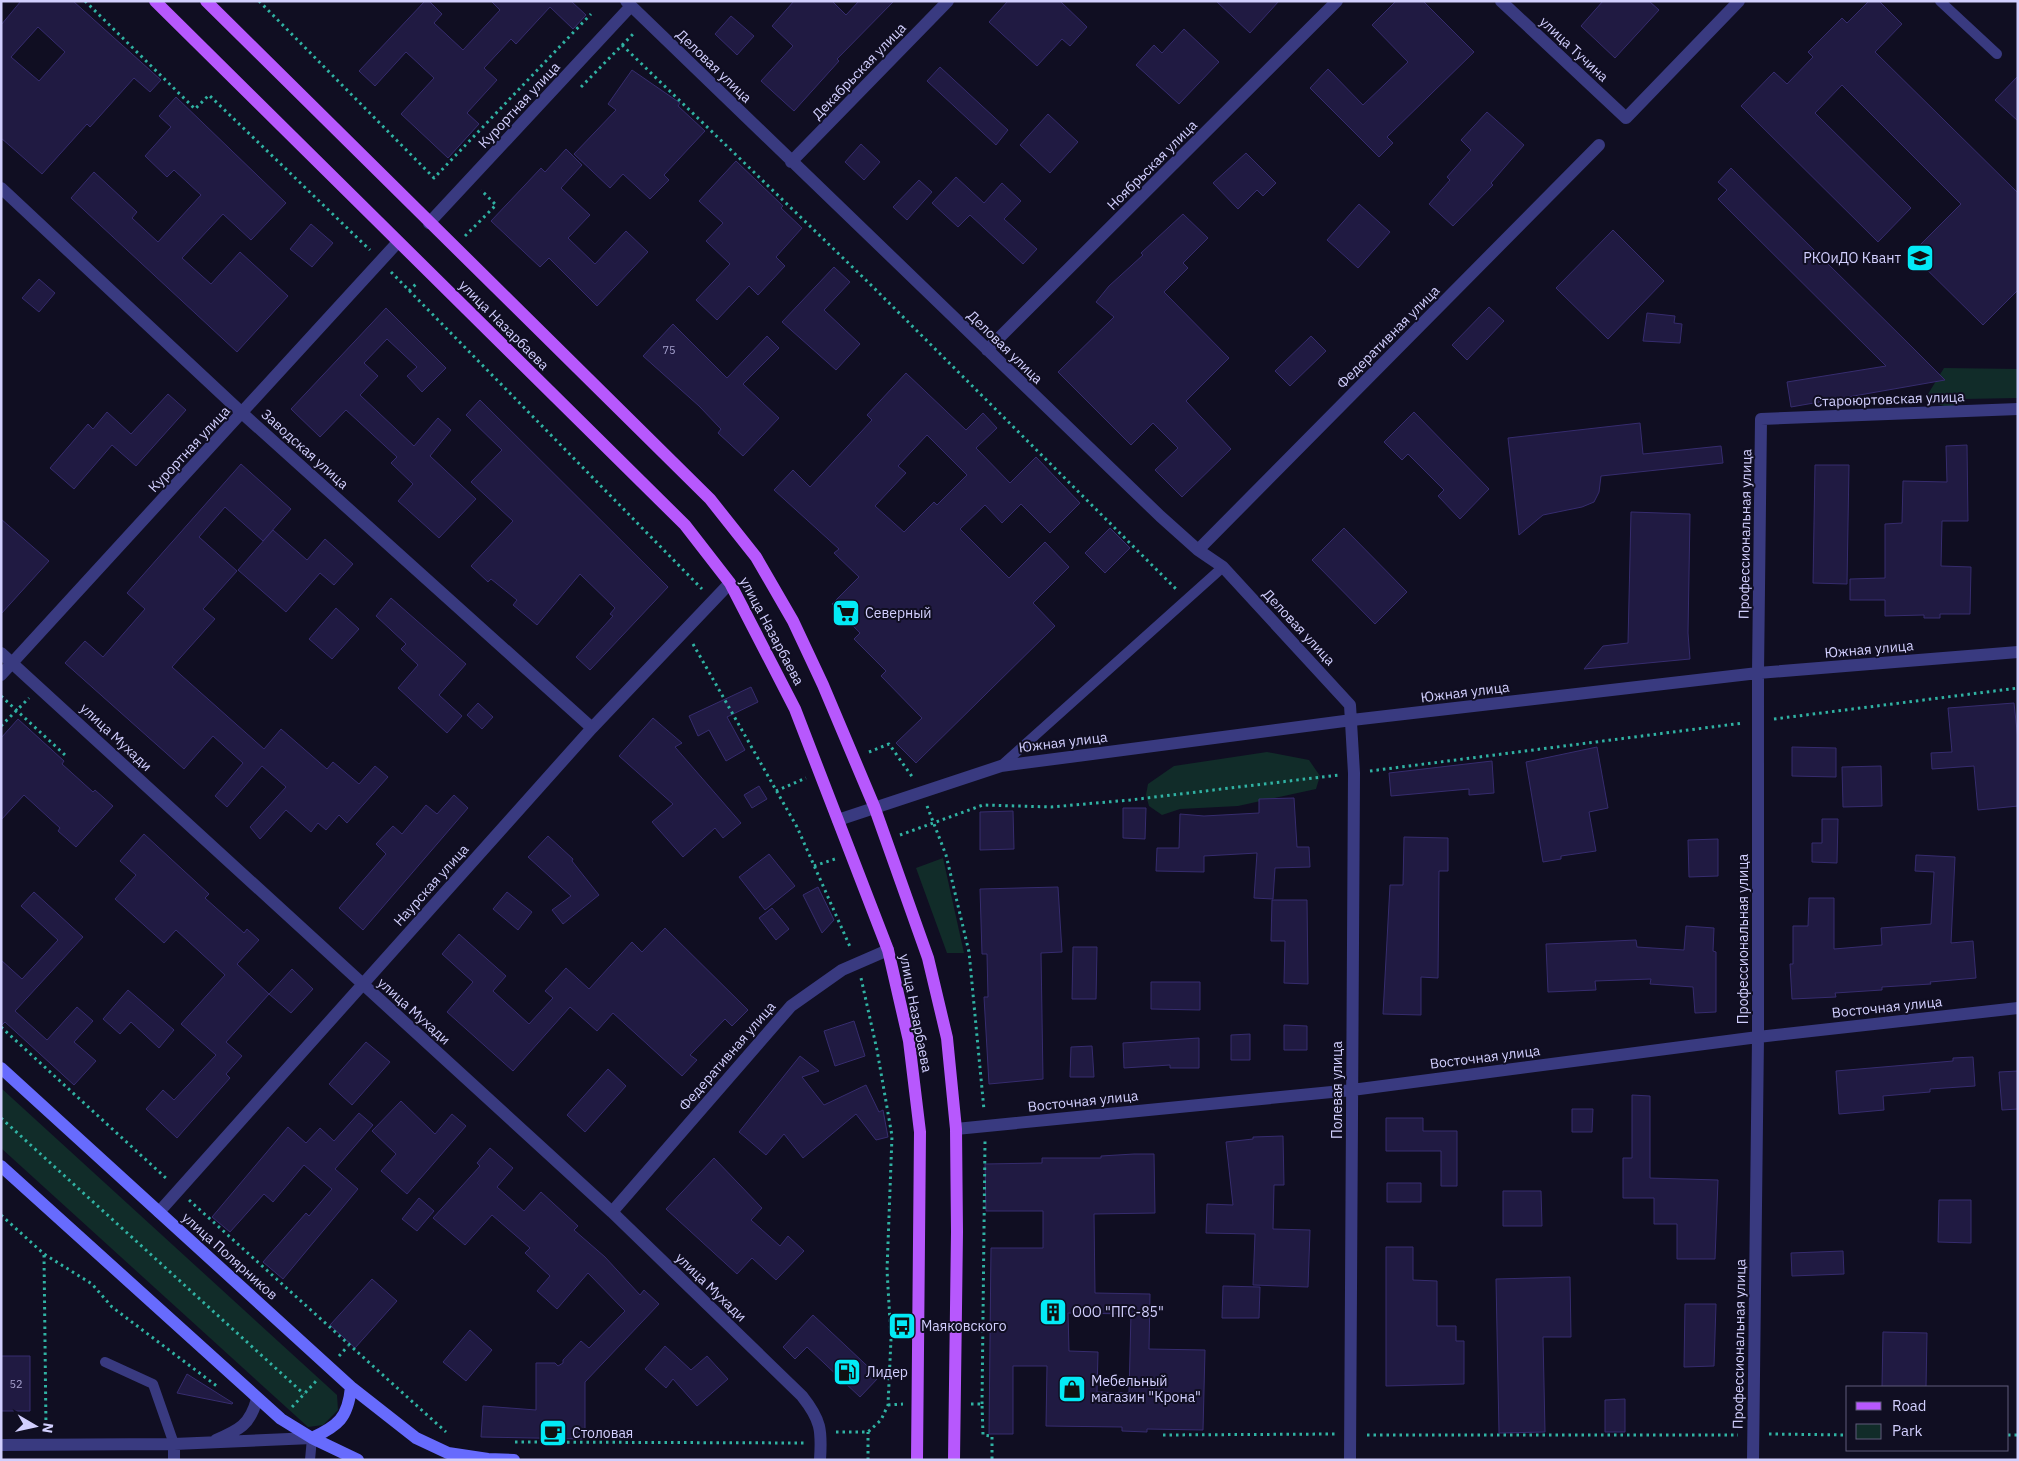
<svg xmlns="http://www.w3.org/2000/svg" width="2019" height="1461" viewBox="0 0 2019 1461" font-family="'IBM Plex Sans',sans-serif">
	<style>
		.green { fill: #112c29 }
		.building { fill: #201a42; stroke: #362c6e; fill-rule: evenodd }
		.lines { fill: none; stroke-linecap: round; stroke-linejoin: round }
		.path { stroke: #30b2a3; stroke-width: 3; stroke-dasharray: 2.5 4; stroke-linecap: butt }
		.lane { stroke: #393a80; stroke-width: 10 }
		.street { stroke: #393a80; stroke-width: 12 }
		.secondary { stroke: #676bfd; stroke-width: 12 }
		.primary { stroke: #b758fd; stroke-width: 12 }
		.labels { text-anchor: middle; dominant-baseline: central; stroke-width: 4; stroke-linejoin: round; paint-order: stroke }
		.number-label { font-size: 11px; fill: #a6a2cf }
		.street-label { font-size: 14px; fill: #d2cffe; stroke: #100e22 }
		.poi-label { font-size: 14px; fill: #d2cffe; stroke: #100e22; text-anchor: start }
	</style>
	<rect width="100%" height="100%" fill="#100e22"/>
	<path class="green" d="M1944,368L2018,369V398L1963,399L1949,408L1936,403L1928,394Z
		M1267,752L1309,760L1320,776L1316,789L1238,806L1180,809L1162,815L1149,806L1146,795L1148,784L1174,766Z
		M943,858L964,953H947L916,868Z
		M1,1088L337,1395L338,1410L323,1425L308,1427L1,1148Z"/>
	<path class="building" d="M21,1H73L161,80L150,92L134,78L90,127L87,124L42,174L1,138V25ZM38,27L65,52L39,81L11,57Z
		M425,1H429L442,14L434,23L463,50L500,10L491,1H571L586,15L573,29L550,7L516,44L511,39L484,68L497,80L467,113L479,124L448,158L401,114L434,78L406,52L375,86L359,71Z
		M794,1H832L846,15L859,1H894L837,59L839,61L794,111L761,81L793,46L772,26Z
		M1008,1H1060L1087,27L1070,46L1062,39L1037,66L989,22Z
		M1216,1H1279L1250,33Z
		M1396,1H1423L1474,52L1387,137L1393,143L1379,157L1310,88L1328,69L1363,105L1408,62L1372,25Z
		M1603,1H1649L1659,10L1615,58L1581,26Z
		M1869,1H1879L1902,24L1875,52L2018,193V290L1983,325L1911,254L1961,204L1842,85L1815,113L1911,208L1878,242L1741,106L1774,72L1787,84L1813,57L1808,52L1842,18L1847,23Z
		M731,16L754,36L737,55L715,34Z
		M1184,29L1219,62L1179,104L1136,65L1154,45L1162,53Z
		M940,67L1008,130L996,145L927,81Z
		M632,70L680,103L678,106L705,131L664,175L669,180L650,199L623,174L610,188L574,154L616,110L608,104Z
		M2018,76V121L1995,100Z
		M176,97L286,203L251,240L223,214L182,258L211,284L240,252L288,296L237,352L71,198L94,172L137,212L132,218L158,242L201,195L174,170L167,177L145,156L171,127L159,116Z
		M1487,112L1524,145L1491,183L1493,185L1453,226L1429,204L1450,180L1447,177L1471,150L1461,140Z
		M1048,114L1078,142L1050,173L1020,145Z
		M861,144L880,162L864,180L845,162Z
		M566,149L582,165L561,188L590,215L568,238L595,264L626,231L648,252L597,306L549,258L540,267L491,221L541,168L545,172Z
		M1246,153L1276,183L1263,196L1257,190L1238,209L1213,183Z
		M736,161L783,206L781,208L802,228L776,257L785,266L758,295L749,286L717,320L696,300L730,264L706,241L723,223L699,201Z
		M1731,168L1913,348L1945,380L1791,407L1787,382L1886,366L1718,199L1727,190L1718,182Z
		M956,177L984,203L1002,183L1021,201L1004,219L1037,249L1023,264L970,215L958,227L932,203Z
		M919,180L932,192L907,220L893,207Z
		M1359,204L1390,232L1358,268L1327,240Z
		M1183,214L1208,238L1183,263L1188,268L1164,292L1229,358L1186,401L1231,449L1182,497L1155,470L1178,448L1153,423L1131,445L1058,372L1114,317L1096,302L1109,286L1143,255L1141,253Z
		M311,224L333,243L312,267L290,249Z
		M1613,230L1664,281L1608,339L1556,288Z
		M834,267L850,282L824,310L860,344L836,370L782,322Z
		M39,279L55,293L39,312L22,298Z
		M1489,307L1504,321L1467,360L1452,345Z
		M386,308L446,368L422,392L407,376L417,367L387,339L364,363L378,376L360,395L414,446L438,418L451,430L430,456L476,499L439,538L398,501L413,484L391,463L397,457L346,410L320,437L291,409Z
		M1647,313L1675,316L1674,323L1682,324L1680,343L1643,341Z
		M673,324L727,378L767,336L779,348L743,384L779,418L743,456L718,433L721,429L699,406L643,356Z
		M1311,336L1326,351L1290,386L1275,371Z
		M906,373L966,430L983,413L997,428L976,448L1010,483L1036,457L1080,503L1050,533L1021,504L1002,523L985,505L960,529L1009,578L1045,542L1069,567L1033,603L1055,626L916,763L896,743L922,718L881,676L886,671L854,639L860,633L832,604L859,577L834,553L839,549L774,490L793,470L810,487L872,420L867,415ZM927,435L967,475L937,505L934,502L904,532L875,506L906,473L898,466Z
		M168,394L186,410L136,466L112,445L74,489L50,468L88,424L93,429L107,412L131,434Z
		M480,400L668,587L590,670L576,657L613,616L610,614L615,608L580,574L537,625L513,605L517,600L491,579L488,582L471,566L513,521L471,482L502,450L466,415Z
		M1414,412L1489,489L1460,519L1438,496L1444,490L1408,454L1402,460L1384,442Z
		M1640,423L1643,454L1721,446L1723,463L1601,476L1599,492L1594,502L1582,507L1543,515L1519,535L1508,438Z
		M1967,445L1968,521H1942L1941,566L1971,567L1970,614H1940V618H1924V615L1885,616V600H1850V579L1885,578V524L1902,523L1903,481L1947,482L1946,446Z
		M241,464L291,509L263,541L225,507L199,537L237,571L203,609L215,619L172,667L264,749L281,729L327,769L333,762L359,784L375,766L388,777L347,823L339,815L326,830L318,823L311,832L286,810L260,839L250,827L286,787L262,766L227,807L215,796L243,763L213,736L184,769L65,663L85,641L103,657L145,609L127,593Z
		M1815,465H1849L1847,584L1813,583Z
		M1631,512L1690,514L1688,633L1690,659L1584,669L1603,646L1628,643Z
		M1,519L49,561L1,614Z
		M1110,528L1130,548L1105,573L1085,553Z
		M1344,528L1407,592L1375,624L1312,560Z
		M273,530L307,560L325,539L353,564L334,585L320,573L286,612L238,570Z
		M391,598L466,664L439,695L462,716L447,733L398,688L418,665L401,649L406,644L376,616Z
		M336,608L359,629L332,659L309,639Z
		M751,687L758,702L727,717L745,750L726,761L709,730L698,736L689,716Z
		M478,703L493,717L482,729L467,715Z
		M2014,703L2018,740V806L1978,810L1974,766L1932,769L1931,753L1952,752L1948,708Z
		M653,718L682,743L675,747L741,823L723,838L715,828L683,857L652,822L673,804L619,756Z
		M18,719L64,761L62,764L93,792L95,790L113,806L76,847L58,831L60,828L24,795L1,820V738Z
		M1597,747L1608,808L1589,812L1596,851L1561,856V859L1543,862L1526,762Z
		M1792,747L1836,748V777L1792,776Z
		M1492,761L1494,793L1469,795V789L1391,796L1389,773Z
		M1881,766L1882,806L1843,807L1842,767Z
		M759,786L767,799L752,808L744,795Z
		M454,795L468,808L363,930L339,908L386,854L376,844L393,826L402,834L426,805L437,814Z
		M1294,798L1297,847H1309L1310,867L1275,868L1273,899L1254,898L1257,853L1204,856V872L1156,871L1157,848H1179L1180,814L1204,816L1259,813V799Z
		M1123,808H1146L1145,839L1123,838Z
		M1013,811L1014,849L980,850V812Z
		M1822,819H1838L1837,863L1812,862V843H1822Z
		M144,834L209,894L205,898L244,933L247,929L259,940L237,964L269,994L226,1042L242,1056L226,1074L230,1078L177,1138L146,1109L163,1090L174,1100L216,1055L181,1024L225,975L176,930L164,943L115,899L136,875L120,861Z
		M548,836L573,859L572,861L599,895L563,924L552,910L571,896L528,857Z
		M1404,837L1448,838V871H1439L1438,978L1421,977V1015L1383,1014L1390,885H1403Z
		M1718,839V876L1689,877L1688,840Z
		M769,854L795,886L765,910L739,877Z
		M1916,855L1955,857L1951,943L1973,941L1976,978L1930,982L1931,984L1882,987V990L1835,993L1836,997L1792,999L1790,964H1793V926H1808L1809,898H1834V949L1882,945L1881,928L1931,924L1934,872L1915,871Z
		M818,887L834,920L822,933L803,895Z
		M1058,887L1062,952L1041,953L1043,1079L989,1084L984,997H988L987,954H982L980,889Z
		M34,892L83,937L15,1011L47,1040L77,1007L93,1021L74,1042L96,1061L74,1085L5,1022L1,1026V960L22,979L58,940L21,906Z
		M507,892L532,912L518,930L493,909Z
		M1272,900H1307L1308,984L1284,983L1285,941H1271Z
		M772,908L789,929L776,940L759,918Z
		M1686,926L1714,928L1713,951L1716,952V1012L1695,1013L1693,987L1650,984L1651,979L1595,981L1596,990L1548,992L1546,944L1636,940L1637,947L1684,950Z
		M665,928L748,1010L732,1026L725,1019L690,1055L697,1060L682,1076L613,1013L597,1031L570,1007L513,1071L447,1012L473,982L442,954L459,934L506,976L493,991L529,1024L553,998L545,991L566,968L589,989L632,942L642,952Z
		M1073,947H1097L1096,999H1072Z
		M292,969L313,989L291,1013L269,994Z
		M1151,982H1200V1010L1151,1009Z
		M128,990L174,1030L159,1048L131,1022L120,1034L103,1019Z
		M854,1021L865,1056L835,1066L824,1031Z
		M1284,1025L1307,1026V1050H1284Z
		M1250,1034V1060H1231V1035Z
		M1199,1038V1068H1170V1065L1124,1068L1123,1043Z
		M366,1042L390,1062L352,1105L329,1084Z
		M1092,1046L1094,1077H1070L1071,1047Z
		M800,1056L819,1071L802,1077L824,1105L866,1085L879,1112L883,1110L888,1137L876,1140L856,1114L803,1158L784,1134L766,1155L739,1132Z
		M1973,1057L1975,1086L1930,1089V1092L1883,1096L1884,1110L1839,1114L1836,1071L1953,1061V1058Z
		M608,1069L626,1086L585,1132L567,1115Z
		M2018,1071V1109L2002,1110L1999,1072Z
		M1632,1095L1650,1096V1178L1718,1180L1715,1259H1677V1224H1654V1198H1623V1158H1632Z
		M401,1101L435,1134L452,1114L466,1126L407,1194L381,1171L396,1154L372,1131Z
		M1572,1109H1593L1592,1132H1572Z
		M359,1113L373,1125L335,1169L358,1189L283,1279L263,1262L306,1213L309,1216L332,1189L304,1165L273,1202L264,1194L230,1232L212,1217L288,1127L306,1143L320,1128L334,1141Z
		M1386,1118H1423V1131H1457V1186H1441V1151H1386Z
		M1283,1136L1284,1185H1274L1273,1229L1310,1230L1308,1287L1253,1285L1255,1234L1206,1233L1207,1204L1233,1205L1226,1142L1253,1139V1137Z
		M490,1148L513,1168L497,1187L524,1211L541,1192L578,1226L574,1230L605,1257L640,1295L644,1290L659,1304L585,1382V1439L481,1437L483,1406L536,1410V1363H555L558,1366L563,1363V1360L581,1341L589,1348L625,1311L588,1273L557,1309L537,1291L550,1276L525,1253L530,1248L492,1215L465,1245L433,1218L480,1166L477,1163Z
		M1134,1154H1154L1155,1213L1094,1214L1095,1293L1150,1294L1149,1349L1205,1350L1203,1430L1147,1429V1432L1122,1431V1427L1046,1426L1047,1366H1013V1434H989L991,1248H1043V1211H986L985,1164L1042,1163V1158H1101V1156ZM1068,1313L1131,1314L1129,1393L1097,1392L1098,1352L1069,1351Z
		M714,1158L762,1208L751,1220L780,1246L788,1236L804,1251L776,1280L752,1258L737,1274L666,1209Z
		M1387,1183H1421V1202H1387Z
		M1503,1191H1541L1542,1226H1503Z
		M419,1198L434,1211L417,1231L402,1219Z
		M1939,1200H1971V1243L1938,1242Z
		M1386,1247H1413V1280L1437,1281V1326H1456V1341H1464V1384L1386,1386Z
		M1843,1251L1844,1274L1792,1276L1791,1253Z
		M1570,1277L1571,1337H1543L1545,1432L1499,1433L1496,1279Z
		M372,1279L397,1301L355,1348L330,1325Z
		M1223,1286L1260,1287L1259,1318H1222Z
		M1685,1304H1716L1714,1366L1684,1367Z
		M813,1315L879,1377L860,1397L807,1347L795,1359L783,1347Z
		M470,1330L492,1350L466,1381L443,1362Z
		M1883,1332L1927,1333L1926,1387H1882Z
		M665,1346L691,1370L707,1356L728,1379L697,1406L673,1379L666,1388L645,1369Z
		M1,1356H30V1411H1Z
		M187,1374L233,1403L232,1404L177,1393Z
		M1625,1399V1432H1605V1400Z"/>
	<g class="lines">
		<path class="path" d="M85,1L195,109L209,95L370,250
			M259,1L434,178L591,14
			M622,45L870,284L1176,589
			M581,87L635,32
			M465,236L496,205L481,190
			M391,272L702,589
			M409,291L417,283
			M693,644L797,827L851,949
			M1,696L65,755
			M1774,719L2018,688
			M1,726L29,698
			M869,752L889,744L913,778
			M1370,771L1743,723
			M776,791L806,778
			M927,806L946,855L969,952L984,1110
			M900,835L983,805L1051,807L1130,800L1339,775
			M814,866L835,859
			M1,1027L168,1180
			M1,1118L304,1394
			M189,1200L446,1432
			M1,1215L44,1254L92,1284L112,1307L218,1387
			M44,1255L46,1428
			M339,1356L348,1346
			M971,1404H982L983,1435L992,1436V1460
			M982,1404L985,1141
			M888,1405L903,1404
			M292,1407L318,1379
			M836,1432H868L881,1420L888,1405L891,1339L887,1270L892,1136L877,1050L861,978
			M1769,1434L1848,1435
			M1163,1435L1335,1434
			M1367,1435H1738
			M2008,1435H2018
			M515,1442L806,1443
			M868,1460V1432"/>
		<path class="lane" d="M1940,1L1997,54
			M1001,766L1223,567
			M105,1362L153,1384L174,1444
			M310,1460L312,1438"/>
		<path class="street" d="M626,1L1160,516L1198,550L1223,567L1350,705L1354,773L1350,1460
			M1501,1L1626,118L1739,1
			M791,162L948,1
			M1,188L242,413L592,728
			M429,223L631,6
			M987,350L1337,1
			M1198,550L1599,145
			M1,653L612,1212L802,1396C821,1420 822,1430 820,1460
			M1,675L398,242
			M838,820L1001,766L1352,720L1758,673L2018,652
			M956,1129L1352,1090L1758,1037L2018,1008
			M159,1212L592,728L730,583
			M612,1212L791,1006L842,970L888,950
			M216,1440C239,1430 250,1425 257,1399
			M1,1445L174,1444L312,1438
			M174,1460V1444
			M1753,1460L1758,1037V673L1761,419L2018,409"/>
		<path class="secondary" d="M1,1068L351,1387L416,1438L448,1453L488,1459L514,1460
			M1,1166L281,1419L312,1438L358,1460
			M312,1438C338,1426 348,1418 351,1387"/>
		<path class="primary" d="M155,1L685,525L730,583L795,709L888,950L909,1041L920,1132L917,1460
			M206,1L710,499L756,557L793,621L823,685L874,806L928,958L947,1038L956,1129L957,1232L954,1460"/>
	</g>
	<defs>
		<g id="school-square" transform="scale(1.4375)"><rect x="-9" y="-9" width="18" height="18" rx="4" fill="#03eaf6" stroke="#100e22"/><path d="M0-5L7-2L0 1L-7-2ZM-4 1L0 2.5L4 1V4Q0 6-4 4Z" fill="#111"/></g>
		<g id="supermarket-square" transform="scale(1.4375)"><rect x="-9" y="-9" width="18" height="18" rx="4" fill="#03eaf6" stroke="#100e22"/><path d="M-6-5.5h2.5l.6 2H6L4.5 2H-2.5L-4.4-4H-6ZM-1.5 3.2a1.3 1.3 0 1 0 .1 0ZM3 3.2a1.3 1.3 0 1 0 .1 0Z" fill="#111"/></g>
		<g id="building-square" transform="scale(1.4375)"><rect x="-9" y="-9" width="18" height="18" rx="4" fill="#03eaf6" stroke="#100e22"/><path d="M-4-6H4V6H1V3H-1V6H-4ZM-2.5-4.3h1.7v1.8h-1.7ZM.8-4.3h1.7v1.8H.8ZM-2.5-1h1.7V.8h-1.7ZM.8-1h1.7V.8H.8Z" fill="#111"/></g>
		<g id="bus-square" transform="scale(1.4375)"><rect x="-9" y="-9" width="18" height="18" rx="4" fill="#03eaf6" stroke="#100e22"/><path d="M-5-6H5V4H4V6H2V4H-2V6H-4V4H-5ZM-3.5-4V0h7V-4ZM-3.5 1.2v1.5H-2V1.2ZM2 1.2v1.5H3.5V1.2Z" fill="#111"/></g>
		<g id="fuel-square" transform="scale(1.4375)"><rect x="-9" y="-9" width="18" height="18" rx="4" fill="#03eaf6" stroke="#100e22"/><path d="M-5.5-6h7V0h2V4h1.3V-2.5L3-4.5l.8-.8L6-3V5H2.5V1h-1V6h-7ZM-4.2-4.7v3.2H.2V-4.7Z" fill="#111"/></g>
		<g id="shop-square" transform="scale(1.4375)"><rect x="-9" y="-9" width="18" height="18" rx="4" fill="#03eaf6" stroke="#100e22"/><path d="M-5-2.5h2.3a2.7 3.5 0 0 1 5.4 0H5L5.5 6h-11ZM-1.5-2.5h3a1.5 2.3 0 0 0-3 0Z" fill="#111"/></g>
		<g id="cafe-square" transform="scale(1.4375)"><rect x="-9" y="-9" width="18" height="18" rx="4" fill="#03eaf6" stroke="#100e22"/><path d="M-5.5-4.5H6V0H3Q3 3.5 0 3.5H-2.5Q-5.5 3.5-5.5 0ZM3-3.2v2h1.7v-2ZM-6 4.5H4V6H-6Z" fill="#111"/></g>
	</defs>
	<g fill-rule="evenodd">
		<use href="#school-square" x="1920" y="258"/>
		<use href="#supermarket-square" x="846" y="613"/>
		<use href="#building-square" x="1053" y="1312"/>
		<use href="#bus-square" x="902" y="1326"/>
		<use href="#fuel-square" x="847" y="1372"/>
		<use href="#shop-square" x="1072" y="1389"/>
		<use href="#cafe-square" x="553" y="1433"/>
	</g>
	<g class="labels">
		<g class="number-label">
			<text x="669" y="350">75</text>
			<text x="16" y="1384">52</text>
		</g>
		<g class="street-label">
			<text transform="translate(1574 49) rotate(43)">улица Тучина</text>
			<text transform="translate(714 66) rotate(44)">Деловая улица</text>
			<text transform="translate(859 71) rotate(-46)">Декабрьская улица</text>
			<text transform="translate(519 105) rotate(-47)">Курортная улица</text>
			<text transform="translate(1152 165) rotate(-45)">Ноябрьская улица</text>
			<text transform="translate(504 325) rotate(45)">улица Назарбаева</text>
			<text transform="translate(1388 337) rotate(-45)">Федеративная улица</text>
			<text transform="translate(1005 347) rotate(44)">Деловая улица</text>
			<text transform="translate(1889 399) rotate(-2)">Староюртовская улица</text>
			<text transform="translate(189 449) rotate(-47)">Курортная улица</text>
			<text transform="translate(305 449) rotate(42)">Заводская улица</text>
			<text transform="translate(1745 534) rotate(-89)">Профессиональная улица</text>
			<text transform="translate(1299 627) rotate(47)">Деловая улица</text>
			<text transform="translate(772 631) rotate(62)">улица Назарбаева</text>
			<text transform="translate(1869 649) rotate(-5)">Южная улица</text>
			<text transform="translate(1465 692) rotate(-7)">Южная улица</text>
			<text transform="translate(116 737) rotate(43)">улица Мухади</text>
			<text transform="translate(1063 742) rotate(-7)">Южная улица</text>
			<text transform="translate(431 885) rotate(-48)">Наурская улица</text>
			<text transform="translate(1743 939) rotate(-90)">Профессиональная улица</text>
			<text transform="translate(1887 1007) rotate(-6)">Восточная улица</text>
			<text transform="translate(414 1011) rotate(42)">улица Мухади</text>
			<text transform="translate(916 1013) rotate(79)">улица Назарбаева</text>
			<text transform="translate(727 1056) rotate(-49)">Федеративная улица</text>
			<text transform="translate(1485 1057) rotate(-7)">Восточная улица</text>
			<text transform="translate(1337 1090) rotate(-90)">Полевая улица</text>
			<text transform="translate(1083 1101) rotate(-6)">Восточная улица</text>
			<text transform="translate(230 1256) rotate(42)">улица Полярников</text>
			<text transform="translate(711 1287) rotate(44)">улица Мухади</text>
			<text transform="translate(1739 1344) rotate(-89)">Профессиональная улица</text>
		</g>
		<g class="poi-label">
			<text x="1901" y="258" text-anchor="end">РКОиДО Квант</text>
			<text x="865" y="613">Северный</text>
			<text x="1072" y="1312">ООО "ПГС-85"</text>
			<text x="921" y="1326">Маяковского</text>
			<text x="866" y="1372">Лидер</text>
			<text x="1091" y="1381">Мебельный<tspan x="1091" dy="16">магазин "Крона"</tspan></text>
			<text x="572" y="1433">Столовая</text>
		</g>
	</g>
	<rect width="2019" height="1461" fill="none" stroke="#d2cffe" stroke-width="5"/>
	<rect x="1846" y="1386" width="162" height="65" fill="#100e22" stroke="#5e5b7a"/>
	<rect x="1856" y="1402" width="25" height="8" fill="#b758fd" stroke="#5e5b7a"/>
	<text x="1892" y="1411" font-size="15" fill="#d2cffe">Road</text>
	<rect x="1856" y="1424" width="25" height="15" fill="#112c29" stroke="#5e5b7a"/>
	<text x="1892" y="1436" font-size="15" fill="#d2cffe">Park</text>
	<g transform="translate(35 1426) rotate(99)" stroke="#100e22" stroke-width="4" paint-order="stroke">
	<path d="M0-4L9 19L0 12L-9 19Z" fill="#d2cffe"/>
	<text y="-8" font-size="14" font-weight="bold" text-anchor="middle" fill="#d2cffe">N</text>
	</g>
</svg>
